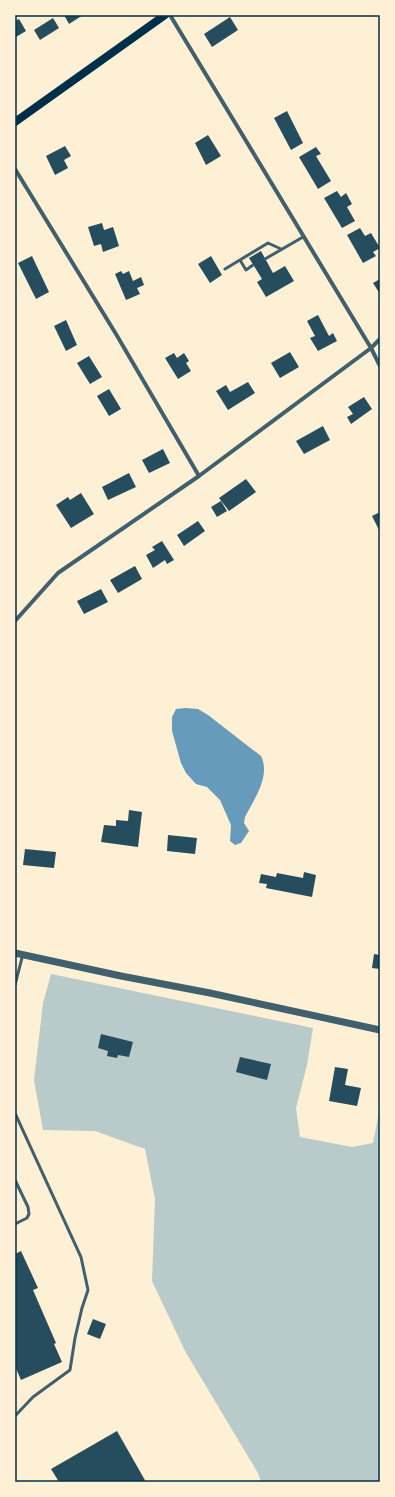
<svg xmlns="http://www.w3.org/2000/svg" width="395" height="1497" viewBox="0 0 395 1497" font-family="Signika,sans-serif">
	<style>
		.green { fill: #b9caca }
		.water { fill: #669bbc }
		.building { fill: #264d5e }
		.lines { fill: none; stroke-linecap: round; stroke-linejoin: round }
		.service { stroke: #3f606c; stroke-width: 3 }
		.minor { stroke: #3f606c; stroke-width: 4 }
		.tertiary { stroke: #3f606c; stroke-width: 7 }
		.secondary { stroke: #003049; stroke-width: 8 }
		.neatline { fill: none; stroke: #003049; stroke-width: 1.5 }
	</style>
	<rect width="100%" height="100%" fill="#fdf0d5"/>
	<path class="green" d="M51,974L313,1028L307,1065L296,1108L300,1137L352,1147L373,1143L380,1107V1482H261L258,1473L185,1351L152,1281L155,1199L145,1149L95,1131L43,1130L34,1080L43,1003Z"/>
	<path class="water" d="M186,708L198,709L208,715L261,756C271,776 254,799 245,817L244,823L249,831L241,843L235,845L230,841L231,825L220,800L207,787L196,784L186,773L181,763L172,731V717L176,709Z"/>
	<path class="building" d="M64,15H83L69,24Z
		M230,17L238,30L212,47L204,34Z
		M53,18L59,28L40,40L34,30Z
		M19,19L26,31L16,37L15,35V21Z
		M287,111L303,143L291,150L274,118Z
		M208,135L221,156L206,165L195,143Z
		M65,146L71,156L64,160L68,168L55,175L46,156Z
		M316,147L321,154L316,156L331,181L318,189L299,157Z
		M337,191L341,197L346,193L352,204L347,207L355,221L342,228L324,198Z
		M102,223L104,230L113,227L119,246L103,252L101,244L94,246L88,227Z
		M360,228L365,236L371,233L380,248L373,252L376,256L363,263L347,235Z
		M261,251L273,273L285,266L294,281L266,297L257,282L262,279L249,258Z
		M32,256L49,292L36,299L18,263Z
		M211,256L222,275L210,283L198,264Z
		M121,271L123,274L129,271L133,281L141,277L144,285L137,288L140,294L126,300L115,274Z
		M380,279V294L373,283Z
		M318,315L329,336L333,333L337,341L318,351L310,338L315,336L307,321Z
		M66,320L77,345L66,351L54,326Z
		M290,352L299,367L280,378L271,363Z
		M174,353L177,358L184,353L189,361L186,363L191,371L178,379L165,358Z
		M89,356L102,377L90,384L77,363Z
		M248,382L255,393L228,410L216,391L226,385L230,392Z
		M109,389L121,409L109,416L97,396Z
		M364,397L372,409L351,424L347,417L353,414L348,407Z
		M323,426L330,440L304,454L296,441Z
		M163,449L170,463L149,473L142,460Z
		M129,473L136,487L108,500L102,487Z
		M246,479L256,492L229,511L219,498Z
		M81,493L94,514L71,528L56,505L68,497L70,500Z
		M221,501L227,511L217,517L211,507Z
		M380,512V532L372,516Z
		M198,521L205,531L184,546L177,535Z
		M162,541L174,560L167,564L165,560L153,568L146,555L155,550L152,547Z
		M135,566L142,579L118,593L110,580Z
		M101,589L108,602L84,614L77,601Z
		M129,810L142,812L138,847L101,842L104,825L116,826V820L128,821Z
		M168,835L197,838L195,854L167,851Z
		M25,849L56,852L54,868L23,865Z
		M304,872L316,875L312,897L266,888L267,884L259,883L261,874L276,877L277,873L303,878Z
		M374,954L380,955V969L372,968Z
		M101,1034L133,1042L129,1057L118,1055L117,1058L107,1056L108,1051L98,1048Z
		M240,1057L271,1064L267,1080L236,1072Z
		M335,1067L348,1069L345,1085L361,1088L357,1106L329,1101Z
		M21,1251L38,1288L33,1290L56,1343L54,1344L62,1362L21,1380L15,1366V1254Z
		M93,1319L106,1324L100,1339L87,1334Z
		M117,1431L146,1482H59L51,1469Z"/>
	<g class="lines">
		<path class="service" d="M265,259L303,237
			M240,260L246,270L253,265
			M225,269L268,243L281,249
			M15,985L23,954
			M15,1113L81,1257L88,1290L82,1308L75,1338L70,1370L33,1397L15,1416
			M15,1180L28,1207L29,1214L27,1218L15,1224"/>
		<path class="minor" d="M170,15L371,348L380,366
			M15,169L116,334L199,476
			M15,621L58,573L199,476L371,348L380,339"/>
		<path class="tertiary" d="M15,953L121,976L210,993L380,1030"/>
		<path class="secondary" d="M15,122L165,15"/>
	</g>
	<rect width="395" height="1497" fill="none" stroke="#fdf0d5" stroke-width="32"/>
	<rect x="16" y="16" width="363" height="1465" class="neatline"/>
</svg>
